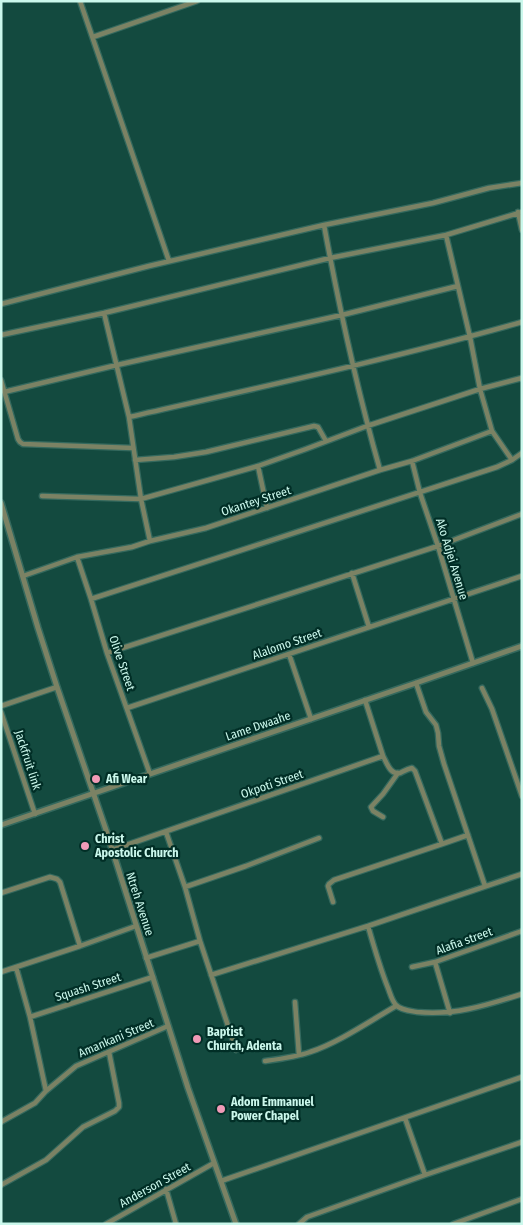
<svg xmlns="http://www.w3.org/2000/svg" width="523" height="1225" viewBox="0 0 523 1225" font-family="'Fira Sans Condensed',sans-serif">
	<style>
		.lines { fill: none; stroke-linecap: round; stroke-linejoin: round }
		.minor-casing { stroke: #34695e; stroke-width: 7 }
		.tertiary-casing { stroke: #34695e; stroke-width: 8 }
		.minor { stroke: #7b8264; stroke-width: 4.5 }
		.tertiary { stroke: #7b8264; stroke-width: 5 }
		.poi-dot { fill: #f09ab7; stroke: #012e26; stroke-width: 2 }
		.labels { text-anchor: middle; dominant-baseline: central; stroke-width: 4.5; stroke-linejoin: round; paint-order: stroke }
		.street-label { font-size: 12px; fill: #cbf8ec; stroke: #012e26 }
		.poi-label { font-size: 12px; font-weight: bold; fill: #cbf8ec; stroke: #012e26; text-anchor: start }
	</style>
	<rect width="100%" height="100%" fill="#134a3f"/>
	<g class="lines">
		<g class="minor-casing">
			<path id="minor" d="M80,1L169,261
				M93,37L197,1
				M518,212L522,230
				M324,225C339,307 357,389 380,470
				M446,235L470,337L480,389L492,431L512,460
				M1,304L149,266L324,225L433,203L489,188L522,183
				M104,313L129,417L141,499L150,541
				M1,335L104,313L330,258L446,235L522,212
				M1,380L18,439L20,442L23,444L133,448
				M4,392L117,365L342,315L458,286
				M129,417C261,387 392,359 522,322
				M135,460L174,457L206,452L314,426L318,427L326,441
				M412,461L420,493L438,546L473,663
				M258,466L267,508
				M42,496L141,499L258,466L306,449L367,426L480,389L522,378
				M77,557L91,599L107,653L150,774
				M352,573L369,627
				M23,576L77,557L132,547L150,541L206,528L380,470L412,461L492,431
				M91,599L497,467L512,460L522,453
				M107,653L438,546L522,514
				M289,654L311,719
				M416,683L426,712L436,725L438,733L439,746L444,764L485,886
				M482,688L492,709L522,796
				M1,706L57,687
				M127,708L522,576
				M1,712L35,814
				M383,756C387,763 390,775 400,773C404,771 407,769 412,768L415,771L442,844
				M383,817L373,811L371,807L383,794L398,773
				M166,832L185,887L200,941L236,1050
				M112,850L383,756L365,700
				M185,887L246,866L319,838
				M1,893L50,877L57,879L60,882L80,946
				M333,902L328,886L329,884L334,880L442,844L468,835
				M368,926C374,947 380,968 388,988C390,993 392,1001 396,1005C400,1010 411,1011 417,1012C454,1016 487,1005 522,994
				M146,958L200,941
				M16,967L30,1017L46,1091
				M412,967L435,962
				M1,972L80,946L136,926
				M211,975L368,926L522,874
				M295,1002L299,1055
				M450,1013L435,962L522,931
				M30,1017L153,977
				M265,1061C280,1059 296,1057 310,1052C338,1043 370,1021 396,1006
				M405,1118L425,1175
				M1,1122L35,1103L46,1091L76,1066L168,1026
				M221,1181L522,1077
				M1,1185L46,1160L83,1127L115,1111L119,1107V1103L109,1052
				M166,1189L176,1224
				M106,1224L214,1163
				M299,1224L307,1217L425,1175L522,1142
				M453,1224L522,1199"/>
		</g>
		<g class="tertiary-casing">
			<path id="tertiary" d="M1,503L38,628L57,687L106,830L188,1088L236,1224
				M1,825L416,683L522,646"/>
		</g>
		<use href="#minor" class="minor"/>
		<use href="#tertiary" class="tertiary"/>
	</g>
	<g class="poi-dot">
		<circle cx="96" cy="779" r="5"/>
		<circle cx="85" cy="846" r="5"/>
		<circle cx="197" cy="1039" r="5"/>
		<circle cx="221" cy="1109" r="5"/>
	</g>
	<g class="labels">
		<g class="street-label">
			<text transform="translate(256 501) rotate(-18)">Okantey Street</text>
			<text transform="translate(452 559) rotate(73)">Ako Adjei Avenue</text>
			<text transform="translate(287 644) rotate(-19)">Alalomo Street</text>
			<text transform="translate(122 663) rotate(71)">Olive Street</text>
			<text transform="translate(258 726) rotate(-19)">Lame Dwaahe</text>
			<text transform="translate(28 760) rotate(72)">Jackfruit link</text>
			<text transform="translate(272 784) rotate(-19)">Okpoti Street</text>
			<text transform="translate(140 904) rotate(72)">Ntreh Avenue</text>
			<text transform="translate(464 941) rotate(-20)">Alafia street</text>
			<text transform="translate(88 987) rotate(-18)">Squash Street</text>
			<text transform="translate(116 1038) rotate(-23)">Amankani Street</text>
			<text transform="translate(155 1185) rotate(-29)">Anderson Street</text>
		</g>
		<g class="poi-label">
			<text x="106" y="779">Afi Wear</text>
			<text x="95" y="839">Christ<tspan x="95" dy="14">Apostolic Church</tspan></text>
			<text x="207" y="1032">Baptist<tspan x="207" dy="14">Church, Adenta</tspan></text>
			<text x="231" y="1102">Adom Emmanuel<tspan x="231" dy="14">Power Chapel</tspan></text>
		</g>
	</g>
	<rect width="523" height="1225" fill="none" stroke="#cbf8ec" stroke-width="5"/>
</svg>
